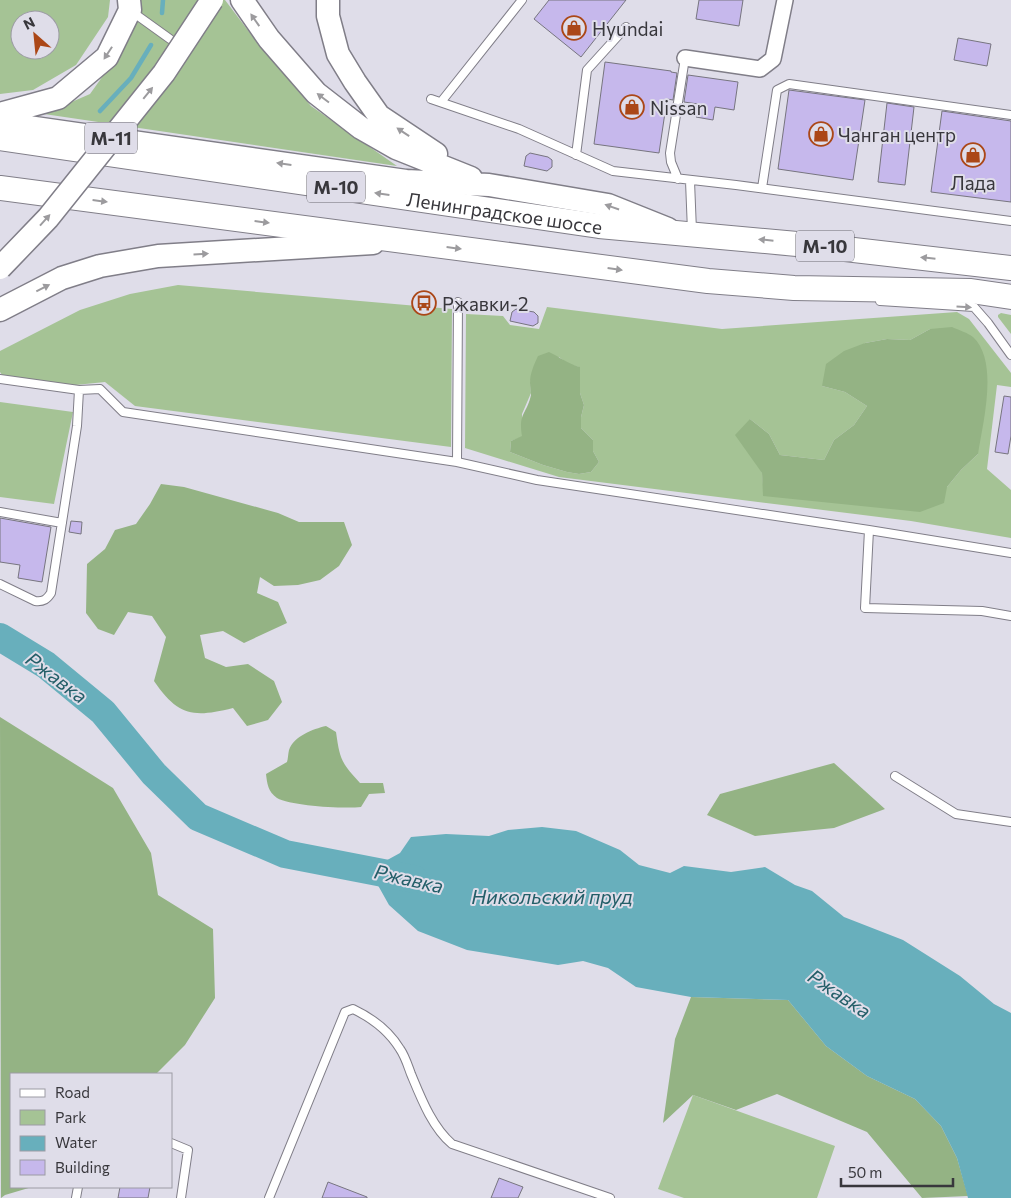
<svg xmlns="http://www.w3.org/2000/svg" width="1011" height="1198" viewBox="0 0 1011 1198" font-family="Commissioner,sans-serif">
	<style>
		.green { fill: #a5c395; fill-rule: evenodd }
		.forest { fill: #94b384 }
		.water { fill: #68afbc }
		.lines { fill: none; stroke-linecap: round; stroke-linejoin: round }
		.stream { stroke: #68afbc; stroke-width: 4.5 }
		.river { stroke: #68afbc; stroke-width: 28 }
		.building { fill: #c6b8ec; stroke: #77757f }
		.service-casing { stroke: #807e88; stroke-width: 10 }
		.minor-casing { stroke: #807e88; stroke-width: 18 }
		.primary-casing { stroke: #807e88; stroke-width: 25 }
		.trunk-casing { stroke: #807e88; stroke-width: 26 }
		.service { stroke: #fff; stroke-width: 8 }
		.minor { stroke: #fff; stroke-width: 15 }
		.primary { stroke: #fff; stroke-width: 22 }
		.trunk { stroke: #fff; stroke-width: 24 }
		.primary-bridge-casing { stroke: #807e88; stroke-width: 25; stroke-linecap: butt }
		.primary-bridge { stroke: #fff; stroke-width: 22 }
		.oneway { fill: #9c9b9e }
		.labels { text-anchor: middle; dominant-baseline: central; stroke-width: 4; stroke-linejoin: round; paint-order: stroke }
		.shield { fill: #dfdde9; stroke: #6a6970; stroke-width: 1 }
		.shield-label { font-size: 18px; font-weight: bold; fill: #38373c }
		.poi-label { font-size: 19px; fill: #38373c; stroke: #dfdde9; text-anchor: start }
		.street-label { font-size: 19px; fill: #38373c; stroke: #dfdde9 }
		.water-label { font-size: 20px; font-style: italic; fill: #235e68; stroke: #dfdde9 }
	</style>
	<rect width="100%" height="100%" fill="#dfdde9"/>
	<path class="green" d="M0,0H110L108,17L76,65L33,90L0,94ZM20,20H50V50H20Z
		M140,0H225L253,37L311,106L397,166L44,114L90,94L130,38Z
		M178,285L452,309L451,447L135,406L105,382L46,388L6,381L0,372V351L80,310L130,294Z
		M547,307L722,329L957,312L969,319L1011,373V387L997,385L987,469L1011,490V538L911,521L559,477L465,448L466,314L503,316L510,325L539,329ZM930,329L978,454L961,470L947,487L764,496L762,473L750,419L769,434L780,455L824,460L834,440L854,425L867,406L845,392L822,386L865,343L887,339L910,340ZM559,357L568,364L579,367L580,393L584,405L581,417V428L593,440V451L599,462L591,472L579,474L567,472L543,465L510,452L511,441L522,437V414L531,393L530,381Z
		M1001,313L1011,315V334L998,317V315Z
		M0,402L73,412L54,504L0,497Z
		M693,1095L835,1146L817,1198H684L658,1189Z"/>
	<path class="forest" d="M952,327C959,330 968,333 973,337C999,361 983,422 978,454L961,470L947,487L944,503L920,512L763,496L762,473L735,435L750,419L769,434L780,455L824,460L834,440L854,425L867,406L845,392L822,386L826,364L844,351L865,343L887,339L910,340L930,329Z
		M549,352C560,357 568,364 580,367V393L584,405L581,417V428L593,440V451L599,462L591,472L579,474L567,472L543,465L510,452L511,441L522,436C518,413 527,414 531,395C531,391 530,387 530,383C530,373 534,365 538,356Z
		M161,484L184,487L278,513L299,522H344L352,545L339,566L320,580L298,585L274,586L260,577L257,593L278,602L287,623L244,643L223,631L200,635L205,658L226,667L248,664L274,681L282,702L268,720L247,726L233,708C193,718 178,716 154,681L166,637L152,616L128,612L114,635L98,629L86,613L87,564L105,549L115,530L136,524L150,504Z
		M0,717L113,788L151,853L158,895L213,929L215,998L185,1045L156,1074H11V1187H32L5,1195L1,1198Z
		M326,726L336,732C340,760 341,762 360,783H383L385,793L369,794L361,807C344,809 291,806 277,798C268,792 267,783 266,774L287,762C288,759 288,754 289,750C294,736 313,729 326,726Z
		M834,763L885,809L834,828L755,836L707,815L720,794Z
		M691,997L788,1000L826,1046L867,1076L915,1099L941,1126L957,1158L968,1196L922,1198L867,1132L777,1094L736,1110L693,1095L663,1123L675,1039Z"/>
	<path class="water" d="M542,827L576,831L620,850L639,865L670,873L684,866L731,872L765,867L795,885L812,891L844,917L903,940L960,976L994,1004L1011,1013V1198H968L957,1158L941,1126L915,1099L867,1076L826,1046L788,1000L691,997L636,987L608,968L583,961L558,965L467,950L418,931L389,905L375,880L380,864L400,853L411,837L446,834L489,836L508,830Z"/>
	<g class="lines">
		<path class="stream" d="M162,13L163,0
			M100,111L131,78L151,45"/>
		<path class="river" d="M0,637L46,665L103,712L154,774L198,817L285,854L414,879"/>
	</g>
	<path class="building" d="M549,0H626L581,57L534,19Z
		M699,0H743L739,26L696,19Z
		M958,38L991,44L987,66L954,60Z
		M605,62L671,71V72L677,73L673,100L667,99L659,153L594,144Z
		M688,75L738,82L734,110L715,107L713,120L696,117L698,104L684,102Z
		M789,90L865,100L853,180L778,169Z
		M887,103L914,107L905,185L878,182Z
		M942,111L1011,121V202L931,192Z
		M530,153L548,157L552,160V167L547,171L524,166L526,156Z
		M516,309L534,312L538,316V323L533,326L510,321L512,312Z
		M1004,396L1011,397V436L1008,454L995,452Z
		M0,518L51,527L42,582L18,578L20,565L0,562Z
		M71,521L82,522L81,534L69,532Z
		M499,1178L523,1187L518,1198H491Z
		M328,1182L367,1197V1198H322Z
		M120,1187H150L148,1198H118Z"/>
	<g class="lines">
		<g class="service-casing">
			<path id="service" d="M131,11L170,39
				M431,99L519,129L613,171L736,185L1011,221
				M441,102L522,0
				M576,155L587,70L626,27
				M678,179L671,162L670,153L685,58
				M690,181L692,231
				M762,188L777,90L789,84L1011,115
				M880,301L974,307L988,323L1011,355
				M0,379L79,390L77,426L51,593C47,599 44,602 35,601L0,584
				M79,390L100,389L123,412L457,462L537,480L869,530L1011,553
				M457,462L458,302
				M0,512L62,523
				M869,530L865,608L982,611L1011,616
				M895,776L956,814L1011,822
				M171,1143L188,1150L181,1198
				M76,1198L78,1187
				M269,1198L345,1012L353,1009C372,1018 389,1031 400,1049C405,1056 408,1066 411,1074C421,1098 432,1127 452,1144L610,1198"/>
		</g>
		<g class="minor-casing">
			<path id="minor" d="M685,58L760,69L773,59L785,0"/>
		</g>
		<g class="primary-casing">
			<path id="primary" d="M242,0L269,39L316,93L361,128L396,148L471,178
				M328,0V16L338,54L355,82L379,116L436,154
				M0,114L58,98L107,57L130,10L129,0
				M0,123L406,181L489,185L608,205L668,229
				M0,310L62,278L100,266L158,256L373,243"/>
		</g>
		<g class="trunk-casing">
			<g id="trunk">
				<path id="s1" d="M0,138L599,226L819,246L1011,268"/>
				<path d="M0,188L708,281L794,288L971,291L1011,297"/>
			</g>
		</g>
		<use href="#service" class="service"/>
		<use href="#minor" class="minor"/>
		<use href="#primary" class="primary"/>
		<use href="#trunk" class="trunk"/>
		<g class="primary-bridge-casing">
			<path id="primary-bridge" d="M0,268L48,218L164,73L212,0"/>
		</g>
		<use href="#primary-bridge" class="primary-bridge"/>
	</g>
	<defs><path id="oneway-solid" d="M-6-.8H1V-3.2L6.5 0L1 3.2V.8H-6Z" transform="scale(1.25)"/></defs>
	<g class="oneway">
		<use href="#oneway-solid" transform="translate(255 20) rotate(-125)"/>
		<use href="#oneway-solid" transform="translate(108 53) rotate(123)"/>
		<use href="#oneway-solid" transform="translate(148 93) rotate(-51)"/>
		<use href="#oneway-solid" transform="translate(323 98) rotate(-143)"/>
		<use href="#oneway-solid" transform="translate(403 132) rotate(-146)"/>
		<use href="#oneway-solid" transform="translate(284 164) rotate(-172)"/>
		<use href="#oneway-solid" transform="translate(382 194) rotate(-172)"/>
		<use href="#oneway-solid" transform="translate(100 201) rotate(7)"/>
		<use href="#oneway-solid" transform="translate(612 207) rotate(-161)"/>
		<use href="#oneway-solid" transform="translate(45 220) rotate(-48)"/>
		<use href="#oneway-solid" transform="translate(262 222) rotate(7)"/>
		<use href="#oneway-solid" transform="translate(766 240) rotate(-174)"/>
		<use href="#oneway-solid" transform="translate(454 248) rotate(7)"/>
		<use href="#oneway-solid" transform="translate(201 254) rotate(-3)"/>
		<use href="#oneway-solid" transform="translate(928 258) rotate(-174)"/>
		<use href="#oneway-solid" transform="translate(615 269) rotate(8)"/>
		<use href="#oneway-solid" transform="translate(43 288) rotate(-27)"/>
		<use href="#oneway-solid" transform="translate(964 307) rotate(4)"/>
	</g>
	<defs>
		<g id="shop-ring" transform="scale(1.25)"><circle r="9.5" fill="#dfdde9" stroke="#ab4717" stroke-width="1.5"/><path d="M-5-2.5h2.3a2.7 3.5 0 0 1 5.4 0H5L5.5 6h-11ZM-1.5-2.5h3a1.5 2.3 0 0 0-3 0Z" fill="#ab4717"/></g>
		<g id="bus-ring" transform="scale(1.25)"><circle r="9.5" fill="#dfdde9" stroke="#ab4717" stroke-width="1.5"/><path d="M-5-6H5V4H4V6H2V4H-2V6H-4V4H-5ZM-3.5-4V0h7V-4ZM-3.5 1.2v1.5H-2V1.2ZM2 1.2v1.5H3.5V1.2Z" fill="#ab4717"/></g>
	</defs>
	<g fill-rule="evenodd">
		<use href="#shop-ring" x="574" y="28"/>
		<use href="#shop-ring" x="632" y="107"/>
		<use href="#shop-ring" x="821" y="134"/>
		<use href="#shop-ring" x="973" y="155"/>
		<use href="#bus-ring" x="424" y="303"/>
	</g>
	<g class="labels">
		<g class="shield">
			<rect x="85" y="122.5" width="52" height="31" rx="4"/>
			<rect x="307" y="171.5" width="58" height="31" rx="4"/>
			<rect x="796" y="230.5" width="58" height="31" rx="4"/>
		</g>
		<g class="shield-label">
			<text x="111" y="138">М-11</text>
			<text x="336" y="187">М-10</text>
			<text x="825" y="246">М-10</text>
		</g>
		<g class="poi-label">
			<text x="592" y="28">Hyundai</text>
			<text x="650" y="107">Nissan</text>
			<text x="838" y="134">Чанган центр</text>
			<text x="973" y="182" text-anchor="middle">Лада</text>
			<text x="442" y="303">Ржавки-2</text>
		</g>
		<g class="street-label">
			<text stroke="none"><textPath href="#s1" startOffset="510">Ленинградское шоссе</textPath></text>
		</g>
		<g class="water-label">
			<text transform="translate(57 677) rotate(37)">Ржавка</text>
			<text transform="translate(409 878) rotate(13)">Ржавка</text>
			<text x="552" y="896">Никольский пруд</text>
			<text transform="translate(840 993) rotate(34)">Ржавка</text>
		</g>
	</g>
	<rect x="10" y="1073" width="162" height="115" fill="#dfdde9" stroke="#9c9ba4"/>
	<rect x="20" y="1089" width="25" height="8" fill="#ffffff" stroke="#9c9ba4"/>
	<text x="55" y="1098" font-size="15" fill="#38373c">Road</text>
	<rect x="20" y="1110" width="25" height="15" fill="#a5c395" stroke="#9c9ba4"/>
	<text x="55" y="1123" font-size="15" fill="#38373c">Park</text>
	<rect x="20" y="1136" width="25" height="15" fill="#68afbc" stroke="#9c9ba4"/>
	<text x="55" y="1148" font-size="15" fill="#38373c">Water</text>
	<rect x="20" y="1160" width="25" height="15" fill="#c6b8ec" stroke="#9c9ba4"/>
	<text x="55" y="1173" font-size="15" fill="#38373c">Building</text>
	<g transform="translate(35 35) rotate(333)"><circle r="24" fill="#dfdde9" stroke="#9c9ba4"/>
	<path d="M0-4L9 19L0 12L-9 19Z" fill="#ab4717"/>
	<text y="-8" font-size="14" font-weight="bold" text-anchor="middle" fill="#38373c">N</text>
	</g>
	<path d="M841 1178v8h112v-8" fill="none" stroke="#38373c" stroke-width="2.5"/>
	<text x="848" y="1178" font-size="15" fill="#38373c" stroke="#dfdde9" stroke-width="4" paint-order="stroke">50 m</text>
</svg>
